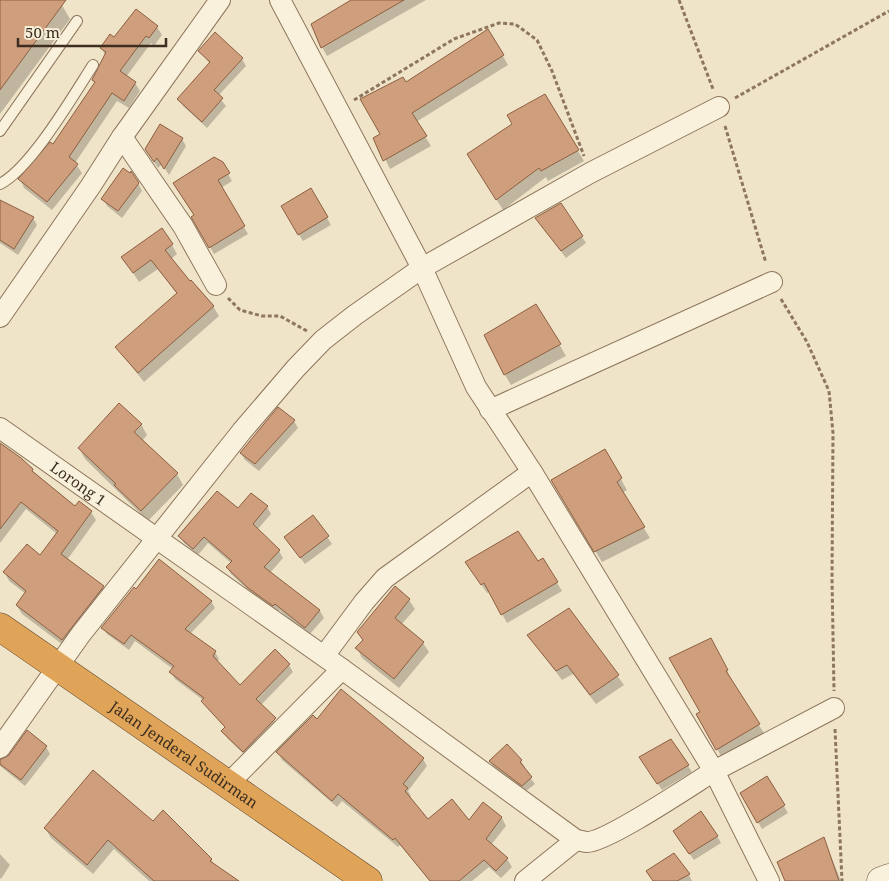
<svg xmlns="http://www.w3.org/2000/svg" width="889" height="881" viewBox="0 0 889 881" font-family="'Noto Serif',serif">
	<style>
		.shadow { fill: #0003 }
		.building { fill: #cf9f7d; stroke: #8d5f41 }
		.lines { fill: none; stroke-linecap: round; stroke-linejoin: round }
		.lane-casing { stroke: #8d765c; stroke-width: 12 }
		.street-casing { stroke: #8d765c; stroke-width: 22 }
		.secondary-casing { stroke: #6f573f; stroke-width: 29 }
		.highway-casing { stroke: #5b4430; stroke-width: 29 }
		.path { stroke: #8d765c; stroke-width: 3; stroke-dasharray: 4 2.5; stroke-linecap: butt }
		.lane { stroke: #faf1dc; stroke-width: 10 }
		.street { stroke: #faf1dc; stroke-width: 20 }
		.secondary { stroke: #faf1dc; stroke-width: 28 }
		.highway { stroke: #e0a458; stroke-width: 28 }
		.labels { text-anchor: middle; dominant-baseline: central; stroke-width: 5; stroke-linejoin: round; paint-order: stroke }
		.street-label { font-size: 15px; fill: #3d2e20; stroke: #f7eed8 }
	</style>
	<rect width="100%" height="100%" fill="#f0e4c8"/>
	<path class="shadow" d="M0,0H56L62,5L70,19L0,114Z
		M354,0H426L327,56L322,47Z
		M136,11L157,27L162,35L154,46L151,43L126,77L135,83L140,91L129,108L117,101L75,163L82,173L52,210L24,188L20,179L54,146L95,84L93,80L106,56L101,48L115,39Z
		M488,30L508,65L416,122L431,146L390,169L375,139L382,135L406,84Z
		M215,34L242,59L246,66L218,96L226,106L207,128L183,106L179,99L210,64L200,51Z
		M544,95L584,161L548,181L546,177L503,210L475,165Z
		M182,139L186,146L169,175L162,164L158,168L150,156Z
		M222,163L232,181L221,188L248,234L214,254L193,217Z
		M138,183L142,191L122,218L107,206L103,199Z
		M311,190L331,225L303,241L282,207Z
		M0,202L33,218L37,225L18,255L0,243Z
		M541,225L582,237L586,243L566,258Z
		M172,245L177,254L171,259L189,283L213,306L219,316L144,382L116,347L177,294L158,269L139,282L123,258Z
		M536,305L566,356L511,385L505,375Z
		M278,409L294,421L298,428L259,471L245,460L241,453Z
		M141,424L147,435L142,441L177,474L183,485L148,521L85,459L79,448Z
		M0,443L76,508L91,512L96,520L67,560L103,587L108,595L67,648L22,614L17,606L26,594L9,581L5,573L40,557L57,534L26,509L0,543Z
		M605,451L627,490L622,493L650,538L602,562L552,480Z
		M267,507L271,514L257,530L279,551L283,558L270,573L320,611L324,618L309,635L279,610L278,612L254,595L231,574L227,567L231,563L208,543L198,555L184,543L180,536L238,510Z
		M313,517L332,544L305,564L290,544Z
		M543,560L562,591L507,623L490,592L487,593L472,571L538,563Z
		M136,591L211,601L215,608L190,634L215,652L219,659L217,662L240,686L275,651L289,665L293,672L261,705L279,726L248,758L227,738L223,731L226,728L207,708L203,700L175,679L171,672L173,669L135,641L129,650L107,634L103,628Z
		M409,600L415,609L401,625L423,643L429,652L399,688L362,658L357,648L364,642L358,632Z
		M569,610L624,685L596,704L573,674L562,680L529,636Z
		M711,640L732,680L730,681L764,733L722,758L698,714L701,712Z
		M317,721L423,759L427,766L408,791L411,796L409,799L427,821L469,822L483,804L502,818L506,826L491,845L507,859L512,867L501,878L489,867L472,881H430L400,845L398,847L342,801L337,807L282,760L278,752Z
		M507,746L521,761L525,767L523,768L535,784L526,791L494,767L490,762Z
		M46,747L50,754L25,786L0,766V760Z
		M645,764L688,766L692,772L662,790Z
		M767,778L788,813L762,829L742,793Z
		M153,823L211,859L215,866L237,881H149L114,849L93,874L51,838L45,828Z
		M717,836L721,843L694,860L678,838Z
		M824,839L841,881H786Z
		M0,854L10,865L1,879L0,878Z
		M689,875L692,881H653Z"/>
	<path class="building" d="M0,0H66L0,90Z
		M351,0H404L321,48L311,24Z
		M136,9L158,26L149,38L146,36L120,71L136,82L124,101L112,93L69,157L78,164L47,202L18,179L50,142L53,144L95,82L92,80L106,52L100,48L110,34L114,37Z
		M488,29L504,55L412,113L427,136L383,161L373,138L380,134L360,99L403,77L406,82Z
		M215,32L243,58L214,90L223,98L202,122L177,99L210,62L198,51Z
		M545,94L579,150L541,171L539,168L496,200L467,154L512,124L507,115Z
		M160,124L183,138L164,169L157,158L154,162L145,149Z
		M214,157L223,162L230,173L218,180L245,226L209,248L191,217L194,215L173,183Z
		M123,168L130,173L131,171L139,183L118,211L101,199Z
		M311,188L328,217L298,235L281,206Z
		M0,200L34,217L14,249L0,240Z
		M561,203L583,236L561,251L535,218Z
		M162,228L173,244L165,250L190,281L191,280L214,306L138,373L115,347L177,293L151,260L133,273L121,257Z
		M536,304L561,344L504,375L484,335Z
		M119,403L142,424L134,432L178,473L141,511L114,485L116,484L78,448Z
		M278,407L295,420L255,464L240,453Z
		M0,443L21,458L33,469L32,471L75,506L79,501L92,511L61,554L104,586L62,640L16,605L26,591L3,572L27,544L40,555L58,531L21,502L0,529Z
		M605,449L622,478L617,482L645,527L594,552L551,480Z
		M217,491L238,508L251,493L268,506L253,524L280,550L264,567L320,610L305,628L275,604L273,606L248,588L226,567L232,561L204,537L193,549L178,536Z
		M313,515L329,536L300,558L284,537Z
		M518,531L538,561L543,558L558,582L501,615L484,583L481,585L465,562Z
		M159,559L212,601L185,629L216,651L213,656L240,685L275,649L290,664L256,699L276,718L243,752L221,731L225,727L201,701L204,698L169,672L174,666L131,635L124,644L101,628L134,587L136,589Z
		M395,586L410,599L395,618L424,642L394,679L355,648L363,640L357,632Z
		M569,608L619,675L590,695L567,665L556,671L527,635Z
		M711,638L728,670L726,671L760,724L716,750L696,714L700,712L669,658Z
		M341,689L424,758L403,784L408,788L405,791L428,819L452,799L469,820L483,802L502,817L486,839L508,858L496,871L484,860L459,881H430L395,838L393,840L338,794L332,801L276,752L313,715L317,719Z
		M27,730L47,746L21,780L0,764V760L9,755Z
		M671,739L689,765L657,784L639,757Z
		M507,744L522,760L520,762L532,777L522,786L489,761Z
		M93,770L153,821L163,810L212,859L210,861L239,881H154L108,840L87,865L44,828Z
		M767,776L785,805L757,823L740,793Z
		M701,811L718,836L689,854L673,831Z
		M824,837L839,881H785L777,862Z
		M674,853L690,874L677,881H653L646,871Z"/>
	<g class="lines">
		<g class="lane-casing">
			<path id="lane" d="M0,131L77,21
				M0,184C31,168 73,96 93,65"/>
		</g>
		<g class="street-casing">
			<g id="street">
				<path d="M280,0L422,268L590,173L719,107"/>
				<path d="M122,137L183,226L216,285"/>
				<path d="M0,317L90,187L122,137L220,0"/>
				<path d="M490,410L772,282"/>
				<path id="s1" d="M0,428L342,669L576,840C579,840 584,842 587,842C607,842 693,784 714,771L769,881"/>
				<path d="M324,656L364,602L385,578L532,472"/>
				<path d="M0,748L81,634L242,431L296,368L323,340L355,315L422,268L476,387L532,472L714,771L834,708"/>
				<path d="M227,785L342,669"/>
				<path d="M525,881L576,840"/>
			</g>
		</g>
		<g class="secondary-casing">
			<path id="secondary" d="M881,881L889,878"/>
		</g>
		<g class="highway-casing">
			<g id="highway">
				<path id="s2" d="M0,627L368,881"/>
			</g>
		</g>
		<path class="path" d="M679,0L713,89
			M735,98L889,11
			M354,100L454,39L499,23L515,24L537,40L552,71L584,156
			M725,126L766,263
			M228,298L240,310L262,316H280L307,331
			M781,299L807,342L829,391L833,433L832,579L834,691
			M835,729L842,881"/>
		<use href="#lane" class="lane"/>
		<use href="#street" class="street"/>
		<use href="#secondary" class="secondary"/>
		<use href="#highway" class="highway"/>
	</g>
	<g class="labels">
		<g class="street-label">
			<text stroke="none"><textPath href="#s1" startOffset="96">Lorong 1</textPath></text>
			<text stroke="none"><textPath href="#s2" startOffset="224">Jalan Jenderal Sudirman</textPath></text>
		</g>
	</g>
	<path d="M18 38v8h148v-8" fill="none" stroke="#3d2e20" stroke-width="2.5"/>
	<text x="25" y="38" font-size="15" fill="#3d2e20" stroke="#f7eed8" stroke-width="4" paint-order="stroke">50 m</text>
</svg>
